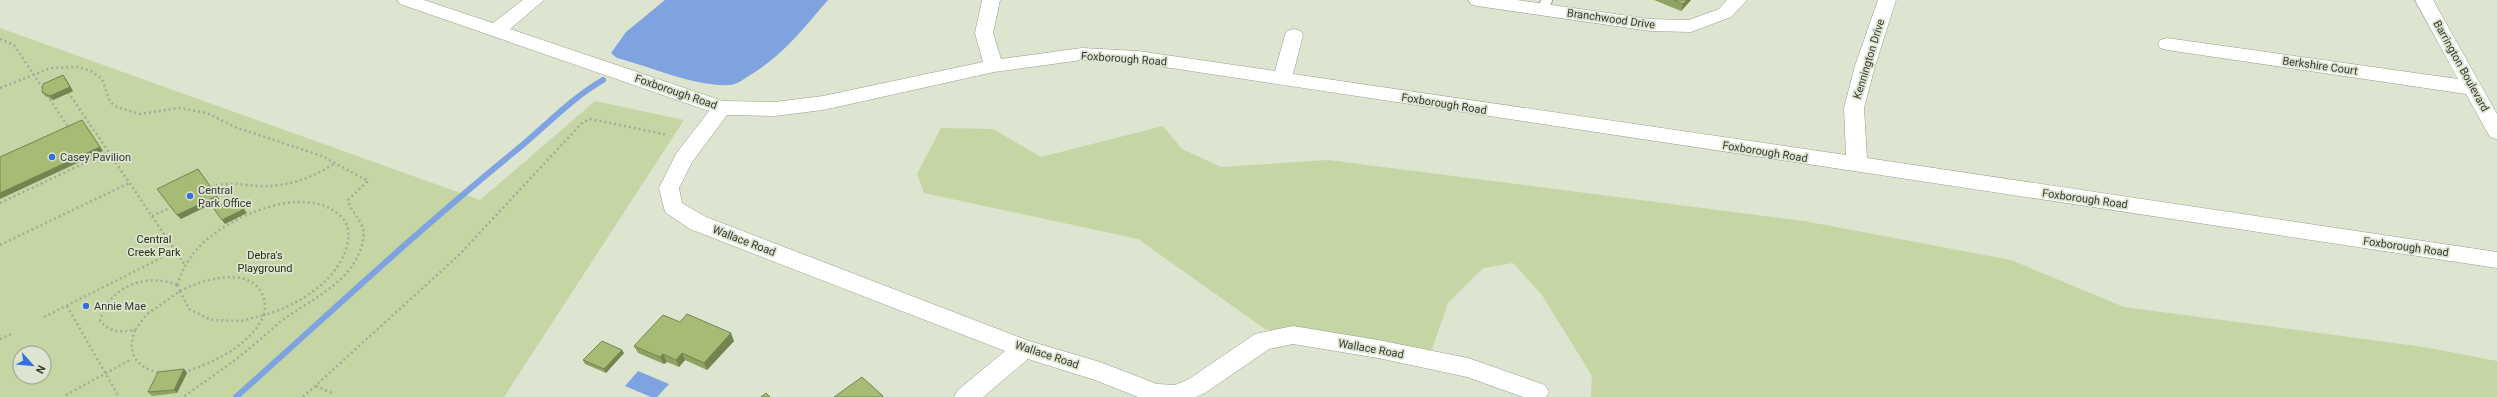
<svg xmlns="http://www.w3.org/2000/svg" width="2497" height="397" viewBox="0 0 2497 397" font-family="Roboto,sans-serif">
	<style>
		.green { fill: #c5d6a4; fill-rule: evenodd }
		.water { fill: #7fa3e1 }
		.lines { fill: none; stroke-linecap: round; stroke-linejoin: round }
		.stream { stroke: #7fa3e1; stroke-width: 6 }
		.lane-casing { stroke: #979d8b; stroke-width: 12 }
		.street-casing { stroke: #979d8b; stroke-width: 1 }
		.path { stroke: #a4aa9a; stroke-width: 2.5; stroke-dasharray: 2 3; stroke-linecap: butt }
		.lane { stroke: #fff; stroke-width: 10 }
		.street { fill: #fff; fill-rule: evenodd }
		.wall { fill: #8fa264 }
		.shaded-wall { fill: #748451 }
		.building { fill: #a6bc74; stroke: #748451 }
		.poi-dot { fill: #3471df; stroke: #dde4d0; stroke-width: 1.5 }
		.labels { text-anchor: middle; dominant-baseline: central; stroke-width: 3.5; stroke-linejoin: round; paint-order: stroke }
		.street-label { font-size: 11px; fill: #373a32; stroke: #dde4d0 }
		.poi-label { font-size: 11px; fill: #373a32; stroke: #dde4d0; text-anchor: start }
		.park-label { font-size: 11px; fill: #272f10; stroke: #dde4d0 }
	</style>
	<rect width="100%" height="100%" fill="#dde4d0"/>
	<path class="green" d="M0,28L480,200L595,101L684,120L504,397H0ZM20,353H44V377H20Z
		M1163,126L1182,149L1221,167L1328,160L1804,221L2011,260L2124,307L2424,347L2497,361V397H1591L1592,376L1542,295L1513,263L1483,268L1448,303L1431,352L1265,329L1138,239L924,193L917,174L941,128L993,129L1041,157Z"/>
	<path class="water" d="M665,0H828C802,30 786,52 752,74C745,78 738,84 730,85C694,87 652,67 617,58L611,53L626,32Z
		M638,371L669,384L657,397H651L625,386Z"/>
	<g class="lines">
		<path class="stream" d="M236,397C328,315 418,230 514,152C544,128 570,99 603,80"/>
		<g class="lane-casing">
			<path id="lane" d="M1542,9L1547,0"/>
		</g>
		<g class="street-casing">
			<path id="street" d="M397,0H424L493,23L523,0H544L510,29L723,101L775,102L823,96L983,62L975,33L982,0H1000L993,33L1001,59L1082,48L1138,51L1275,71L1285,35L1287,31L1294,29L1301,31L1303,35L1293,74L1846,155L1844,108L1855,66L1878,0H1896L1875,66L1864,108L1867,158L2497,252V268L1138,63L1082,60L994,72L823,110L775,116L727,115L692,162L679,188L682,203L706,217L1029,341L1100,362L1157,384L1175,385L1189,379L1255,334L1293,326L1378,340L1468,358L1545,385L1549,392L1546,397H1523L1467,377L1378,358L1293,344L1269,349L1205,393L1196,397H1138L1095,380L1028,359L983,397H954L958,390L1005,351L690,229L665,212L659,188L676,154L709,111L400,4Z
				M1468,0H1517L1650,19L1689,20L1719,9L1727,0H1747L1731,17L1691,32L1650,31L1477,6L1471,4Z
				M2415,0H2433L2497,114V139L2490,137L2466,94L2167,50L2160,48L2158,44L2160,40L2167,38L2458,79Z"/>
		</g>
		<path class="path" d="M0,39L14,45L44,90
			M0,88L51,68L78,67L91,71L102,79L110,102L117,107L140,114L179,108L207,113L235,127L322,156L368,181L348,200C352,216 367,222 363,241C354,283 310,299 280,322C268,332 257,343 245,352C225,368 204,382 183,397
			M68,92L185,265
			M47,95L69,128
			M211,187C228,181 242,185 260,186C287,187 313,178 335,163
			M0,203L108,152
			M152,216L170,208
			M0,245L129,183
			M177,285L180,291
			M177,285C146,272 108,287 100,321C111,333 119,332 135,330L146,315L180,291
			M177,285C182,271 188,259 198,248C225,218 302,183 338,214C348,221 349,229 348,240C343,278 298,306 264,315
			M180,291L189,309L211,320L241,321L264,315
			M180,291C201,280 249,265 262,294C265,300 266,308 264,315
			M67,306L119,397
			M44,317L175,251
			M135,330C126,353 136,367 159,373
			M0,339L11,334
			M184,372C215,362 250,346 264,315
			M316,386L332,393
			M66,395L132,359
			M303,397L459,255L583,122L591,119L668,135"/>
		<use href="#lane" class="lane"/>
		<use href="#street" class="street"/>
	</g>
	<path class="wall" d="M1654,0H1691L1681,11Z
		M66,79L73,91L53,100L45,96L42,92Z
		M680,322L734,341L707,370L685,360L679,367L667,362L664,364L638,353L634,346Z
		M624,353L606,373L585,364L583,360Z
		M184,369L187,373L177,393L152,396L148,392Z"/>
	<path class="shaded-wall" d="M1687,0H1691L1681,11L1683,4Z
		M63,75L66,79L73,91L53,100L50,96Z
		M82,120L103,151L0,199V193Z
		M198,169L220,200L181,219L177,215Z
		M235,198L247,213L225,224L222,220Z
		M731,333L734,341L707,370L704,363Z
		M622,350L624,353L606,373L604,369Z
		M682,353L685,360L679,367L676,360Z
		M663,354L667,362L664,364L660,357Z
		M184,369L187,373L177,393L174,390Z"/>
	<path class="building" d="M1674,0H1687L1683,4Z
		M63,75L70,87L50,96L42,92L43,84Z
		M82,120L100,147L0,193V157Z
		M198,169L217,196L177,215L157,189Z
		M235,198L244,209L222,220L214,209Z
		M687,314L731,333L704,363L682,353L676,360L663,354L660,357L634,346L663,315L680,322Z
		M602,341L622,350L604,369L583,360Z
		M184,369L174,390L148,392L158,372Z
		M862,377L883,396L882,397H834Z
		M766,393L770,397H761Z"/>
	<g class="poi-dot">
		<circle cx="52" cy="157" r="4"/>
		<circle cx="190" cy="196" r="4"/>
		<circle cx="86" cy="306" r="4"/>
	</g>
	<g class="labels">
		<g class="street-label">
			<text transform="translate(1611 19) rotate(8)">Branchwood Drive</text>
			<text transform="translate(1124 59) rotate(4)">Foxborough Road</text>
			<text transform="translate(1869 59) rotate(-73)">Kennington Drive</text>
			<text transform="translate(2320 66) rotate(8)">Berkshire Court</text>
			<text transform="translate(2461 66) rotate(61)">Barrington Boulevard</text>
			<text transform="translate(676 92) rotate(19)">Foxborough Road</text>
			<text transform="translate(1444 104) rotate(9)">Foxborough Road</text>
			<text transform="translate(1765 152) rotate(9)">Foxborough Road</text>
			<text transform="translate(2085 199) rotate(8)">Foxborough Road</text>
			<text transform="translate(744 241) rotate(21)">Wallace Road</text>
			<text transform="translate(2406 247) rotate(8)">Foxborough Road</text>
			<text transform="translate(1371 349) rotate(10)">Wallace Road</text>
			<text transform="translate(1047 355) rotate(18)">Wallace Road</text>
		</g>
		<g class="poi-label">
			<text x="60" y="157">Casey Pavilion</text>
			<text x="198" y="190">Central<tspan x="198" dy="13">Park Office</tspan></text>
			<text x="94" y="306">Annie Mae</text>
		</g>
		<g class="park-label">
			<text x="154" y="239">Central<tspan x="154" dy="13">Creek Park</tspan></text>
			<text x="265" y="255">Debra's<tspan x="265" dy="13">Playground</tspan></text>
		</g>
	</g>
	<g transform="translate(32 365) rotate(117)"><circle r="19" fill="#dde4d0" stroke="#9ba091"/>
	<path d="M0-3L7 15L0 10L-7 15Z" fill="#3471df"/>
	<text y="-6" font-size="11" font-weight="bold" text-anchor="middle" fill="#373a32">N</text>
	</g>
</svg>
